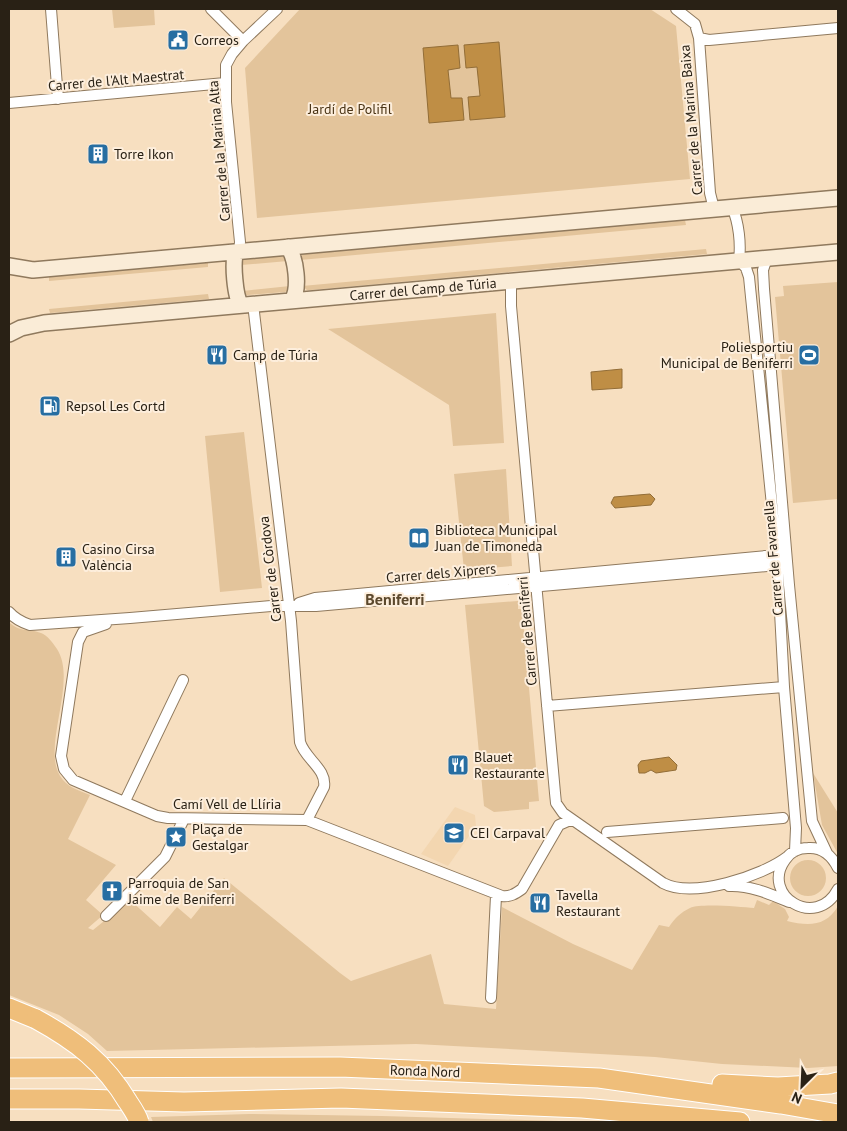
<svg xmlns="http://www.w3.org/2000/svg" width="847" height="1131" viewBox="0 0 847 1131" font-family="'PT Sans',sans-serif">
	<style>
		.built { fill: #f3d6b0 }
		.green { fill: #e3c49b }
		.water { fill: #bf8e45; stroke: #926d37 }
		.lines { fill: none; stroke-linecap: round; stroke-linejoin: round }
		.street-casing { stroke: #8f795d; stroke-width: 12 }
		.secondary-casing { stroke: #8f795d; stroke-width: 18 }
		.highway-casing { stroke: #fff; stroke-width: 21 }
		.street { stroke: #fff; stroke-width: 10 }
		.secondary { stroke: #faecd7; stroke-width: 15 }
		.highway { stroke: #efbe7a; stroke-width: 19 }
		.highway-bridge-casing { stroke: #fff; stroke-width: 21; stroke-linecap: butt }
		.highway-bridge { stroke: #efbe7a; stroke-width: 19 }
		.labels { text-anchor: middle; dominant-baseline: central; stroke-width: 4; stroke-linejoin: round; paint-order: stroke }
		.poi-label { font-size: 14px; fill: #292115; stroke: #fdeedc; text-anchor: start }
		.street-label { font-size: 14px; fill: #292115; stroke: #fdeedc }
		.park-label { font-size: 14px; fill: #4a3415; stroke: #fdeedc }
		.quarter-label { font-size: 16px; font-weight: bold; fill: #5b482d; stroke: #fdeedc }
	</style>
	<rect width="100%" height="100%" fill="#f7dfc0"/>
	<path class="built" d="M455,807L475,815L476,826L448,866L421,854Z"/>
	<path class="green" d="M112,9H154L155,25L114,28Z
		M300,9H650L676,26L690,179L257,218L245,68Z
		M685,220L686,225L300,260L302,255L304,254Z
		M706,249L707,254L311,290H307L302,286Z
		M282,256L288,261L241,265L242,261L245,259Z
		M208,262V267L49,281V276Z
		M838,282V499L793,503L775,297L784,296L783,286Z
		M290,286L289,290L285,292L248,295H245L243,291Z
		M208,294L209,299L50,313L49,309Z
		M496,313L504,443L453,446L449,405L328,329Z
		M244,432L262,588L220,592L205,436Z
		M506,469L512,566L464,570L454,474Z
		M518,601V609H522L539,801L529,802V809L494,812L484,806L465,605Z
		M9,622C21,633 28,628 41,633C47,635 53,643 57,649C79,683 38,752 63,780C70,788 80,791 90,795L68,839L116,865L86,900L103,915L88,928L93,930L130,900L160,927L177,907L191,919L224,878L340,973L351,981L431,954L444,1004L496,1009L502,907L573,944L632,970L659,925L669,927C674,919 681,912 690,908C701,903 741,907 754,908L757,900L769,905L773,901L785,909L789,917L787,921C808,926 826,927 838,906V1066L808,1068L722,1064L655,1057L416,1044L107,1051L88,1034L59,1015L9,995Z
		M813,773L838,813V854L822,825Z
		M790 878a18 18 0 1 1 36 0a18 18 0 1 1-36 0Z
		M249,1114L382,1116L593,1122H153L151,1117Z"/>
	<path class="water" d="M499,42L505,117L470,120L468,97L480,96L477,67L466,68L464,45Z
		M458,45L460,68L448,70L451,98H462L464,120L429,123L423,48Z
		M622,369V388L592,390L591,372Z
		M650,494L655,499L651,505L615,508L611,503L614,497Z
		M669,757L677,765L676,770L656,773L651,770L645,773H639L638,765L641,761Z"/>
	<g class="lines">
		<g class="street-casing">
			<path id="street" d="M51,9L58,99
				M211,9L243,41
				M676,9L695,24L699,38L710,193L714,209
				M699,38L709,40L838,28
				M9,103L225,83
				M732,207C739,223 741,244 739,260L746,268L749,277L777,555L784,687L796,828L795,851
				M239,252L240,242L226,102V65L232,54L243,41L277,9
				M767,258L763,270L764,289L789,585L812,821L827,853
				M512,282L511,288V306L555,793L556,803L563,813L663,883C693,899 762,876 787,857
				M253,304L291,621L300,742C305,759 327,769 324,787L307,820
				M299,603L315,598L777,555
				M9,612C15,619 21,622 30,625L130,618L271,606H316L778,565
				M106,624L83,632L78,642L61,756L64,769L73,780L157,816L168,818L307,820L502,896C510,897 515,894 522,889L559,825L568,821H574
				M547,706L784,687
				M125,801L183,680
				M607,832L783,818
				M838,868C832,856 823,847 808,848C799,848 790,852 785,860C760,895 816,931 838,889
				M729,886C750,885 770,894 789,902
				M106,916L165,857L184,819
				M491,998L496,896"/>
		</g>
		<g class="secondary-casing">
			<path id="secondary" d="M288,247C296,258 300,289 292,300
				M236,252C232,262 235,297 241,305
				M9,266L33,270L838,198
				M9,334L21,328L44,323L838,252"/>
		</g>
		<g class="highway-casing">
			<path id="highway" d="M9,1008L36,1019
				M9,1068L340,1067L599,1078L781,1104L838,1114
				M722,1084L778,1087L830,1084L838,1082
				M9,1099H79L184,1102L341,1098L582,1108L740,1122"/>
		</g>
		<use href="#street" class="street"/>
		<use href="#secondary" class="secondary"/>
		<use href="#highway" class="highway"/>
		<g class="highway-bridge-casing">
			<path id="highway-bridge" d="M36,1019C76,1041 104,1062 128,1102C132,1108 137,1115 139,1122"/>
		</g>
		<use href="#highway-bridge" class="highway-bridge"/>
	</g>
	<defs>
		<g id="civic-square" transform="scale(1.125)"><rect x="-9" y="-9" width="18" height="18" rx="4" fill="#276ea2" stroke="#fdeedc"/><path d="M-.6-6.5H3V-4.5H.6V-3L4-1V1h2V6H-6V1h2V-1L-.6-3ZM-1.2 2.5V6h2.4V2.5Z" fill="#fff"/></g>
		<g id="building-square" transform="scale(1.125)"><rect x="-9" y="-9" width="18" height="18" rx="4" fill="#276ea2" stroke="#fdeedc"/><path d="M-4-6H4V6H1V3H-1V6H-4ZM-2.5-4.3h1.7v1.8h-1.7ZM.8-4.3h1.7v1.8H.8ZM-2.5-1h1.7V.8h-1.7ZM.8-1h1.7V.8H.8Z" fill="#fff"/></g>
		<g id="restaurant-square" transform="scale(1.125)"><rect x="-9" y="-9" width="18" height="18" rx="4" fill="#276ea2" stroke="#fdeedc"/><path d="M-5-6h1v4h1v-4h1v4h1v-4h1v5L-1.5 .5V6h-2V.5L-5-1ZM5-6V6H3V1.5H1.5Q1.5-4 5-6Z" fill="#fff"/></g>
		<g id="stadium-square" transform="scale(1.125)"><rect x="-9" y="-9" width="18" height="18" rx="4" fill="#276ea2" stroke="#fdeedc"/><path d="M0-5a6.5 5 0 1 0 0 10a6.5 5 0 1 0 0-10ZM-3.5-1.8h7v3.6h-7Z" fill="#fff"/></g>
		<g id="fuel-square" transform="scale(1.125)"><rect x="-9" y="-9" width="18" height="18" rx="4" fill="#276ea2" stroke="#fdeedc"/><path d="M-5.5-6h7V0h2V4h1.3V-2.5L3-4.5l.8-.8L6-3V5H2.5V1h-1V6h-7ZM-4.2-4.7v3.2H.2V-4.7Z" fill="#fff"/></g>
		<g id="library-square" transform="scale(1.125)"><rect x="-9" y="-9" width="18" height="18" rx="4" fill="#276ea2" stroke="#fdeedc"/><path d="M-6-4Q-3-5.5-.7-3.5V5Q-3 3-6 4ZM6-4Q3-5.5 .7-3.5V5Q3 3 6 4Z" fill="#fff"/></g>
		<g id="school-square" transform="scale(1.125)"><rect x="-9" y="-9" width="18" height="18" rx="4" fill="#276ea2" stroke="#fdeedc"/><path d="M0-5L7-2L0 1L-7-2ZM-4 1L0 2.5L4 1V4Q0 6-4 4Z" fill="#fff"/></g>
		<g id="sight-square" transform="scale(1.125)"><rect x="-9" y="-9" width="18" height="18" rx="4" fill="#276ea2" stroke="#fdeedc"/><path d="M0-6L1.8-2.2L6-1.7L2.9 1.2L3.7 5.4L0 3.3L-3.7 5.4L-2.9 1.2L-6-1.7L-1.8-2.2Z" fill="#fff"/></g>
		<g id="church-square" transform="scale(1.125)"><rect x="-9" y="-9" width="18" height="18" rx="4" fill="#276ea2" stroke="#fdeedc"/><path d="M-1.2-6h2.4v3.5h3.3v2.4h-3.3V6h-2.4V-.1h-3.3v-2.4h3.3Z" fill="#fff"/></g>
	</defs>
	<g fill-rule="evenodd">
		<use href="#civic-square" x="178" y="40"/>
		<use href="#building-square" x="98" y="154"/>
		<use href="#restaurant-square" x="217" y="355"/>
		<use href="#stadium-square" x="809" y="355"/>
		<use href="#fuel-square" x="50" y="406"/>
		<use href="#library-square" x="419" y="538"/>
		<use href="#building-square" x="66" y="557"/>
		<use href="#restaurant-square" x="458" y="765"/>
		<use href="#school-square" x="454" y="833"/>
		<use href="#sight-square" x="176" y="837"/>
		<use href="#church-square" x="112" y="891"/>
		<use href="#restaurant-square" x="540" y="903"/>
	</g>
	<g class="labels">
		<g class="poi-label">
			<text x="194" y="40">Correos</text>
			<text x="114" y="154">Torre Ikon</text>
			<text x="793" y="347" text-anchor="end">Poliesportiu<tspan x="793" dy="16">Municipal de Beniferri</tspan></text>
			<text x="233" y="355">Camp de Túria</text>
			<text x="66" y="406">Repsol Les Cortd</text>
			<text x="435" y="530">Biblioteca Municipal<tspan x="435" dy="16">Juan de Timoneda</tspan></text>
			<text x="82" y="549">Casino Cirsa<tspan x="82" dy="16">València</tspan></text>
			<text x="474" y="757">Blauet<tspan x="474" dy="16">Restaurante</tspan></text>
			<text x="192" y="829">Plaça de<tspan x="192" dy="16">Gestalgar</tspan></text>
			<text x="470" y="833">CEI Carpaval</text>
			<text x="128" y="883">Parroquia de San<tspan x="128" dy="16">Jaime de Beniferri</tspan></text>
			<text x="556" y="895">Tavella<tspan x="556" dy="16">Restaurant</tspan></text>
		</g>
		<g class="street-label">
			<text transform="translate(116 80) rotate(-5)">Carrer de l'Alt Maestrat</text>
			<text transform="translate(691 120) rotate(-95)">Carrer de la Marina Baixa</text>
			<text transform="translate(219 151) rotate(-95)">Carrer de la Marina Alta</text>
			<text transform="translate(423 289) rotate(-5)">Carrer del Camp de Túria</text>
			<text transform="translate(773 558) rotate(-95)">Carrer de Favanella</text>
			<text transform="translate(270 569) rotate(-97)">Carrer de Còrdova</text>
			<text transform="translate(441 573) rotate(-5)">Carrer dels Xiprers</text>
			<text transform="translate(527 631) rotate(-95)">Carrer de Beniferri</text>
			<text x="227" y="804">Camí Vell de Llíria</text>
			<text transform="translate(425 1071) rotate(2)">Ronda Nord</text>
		</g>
		<g class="park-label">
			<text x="350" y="109">Jardí de Polifil</text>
		</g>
		<g class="quarter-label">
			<text x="395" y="599">Beniferri</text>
		</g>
	</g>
	<rect width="847" height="1131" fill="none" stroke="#292115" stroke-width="20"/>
	<g transform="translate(802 1086) rotate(204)" stroke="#fdeedc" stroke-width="4" paint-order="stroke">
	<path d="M0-4L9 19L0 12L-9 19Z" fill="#292115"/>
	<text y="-8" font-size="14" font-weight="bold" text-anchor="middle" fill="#292115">N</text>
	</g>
</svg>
